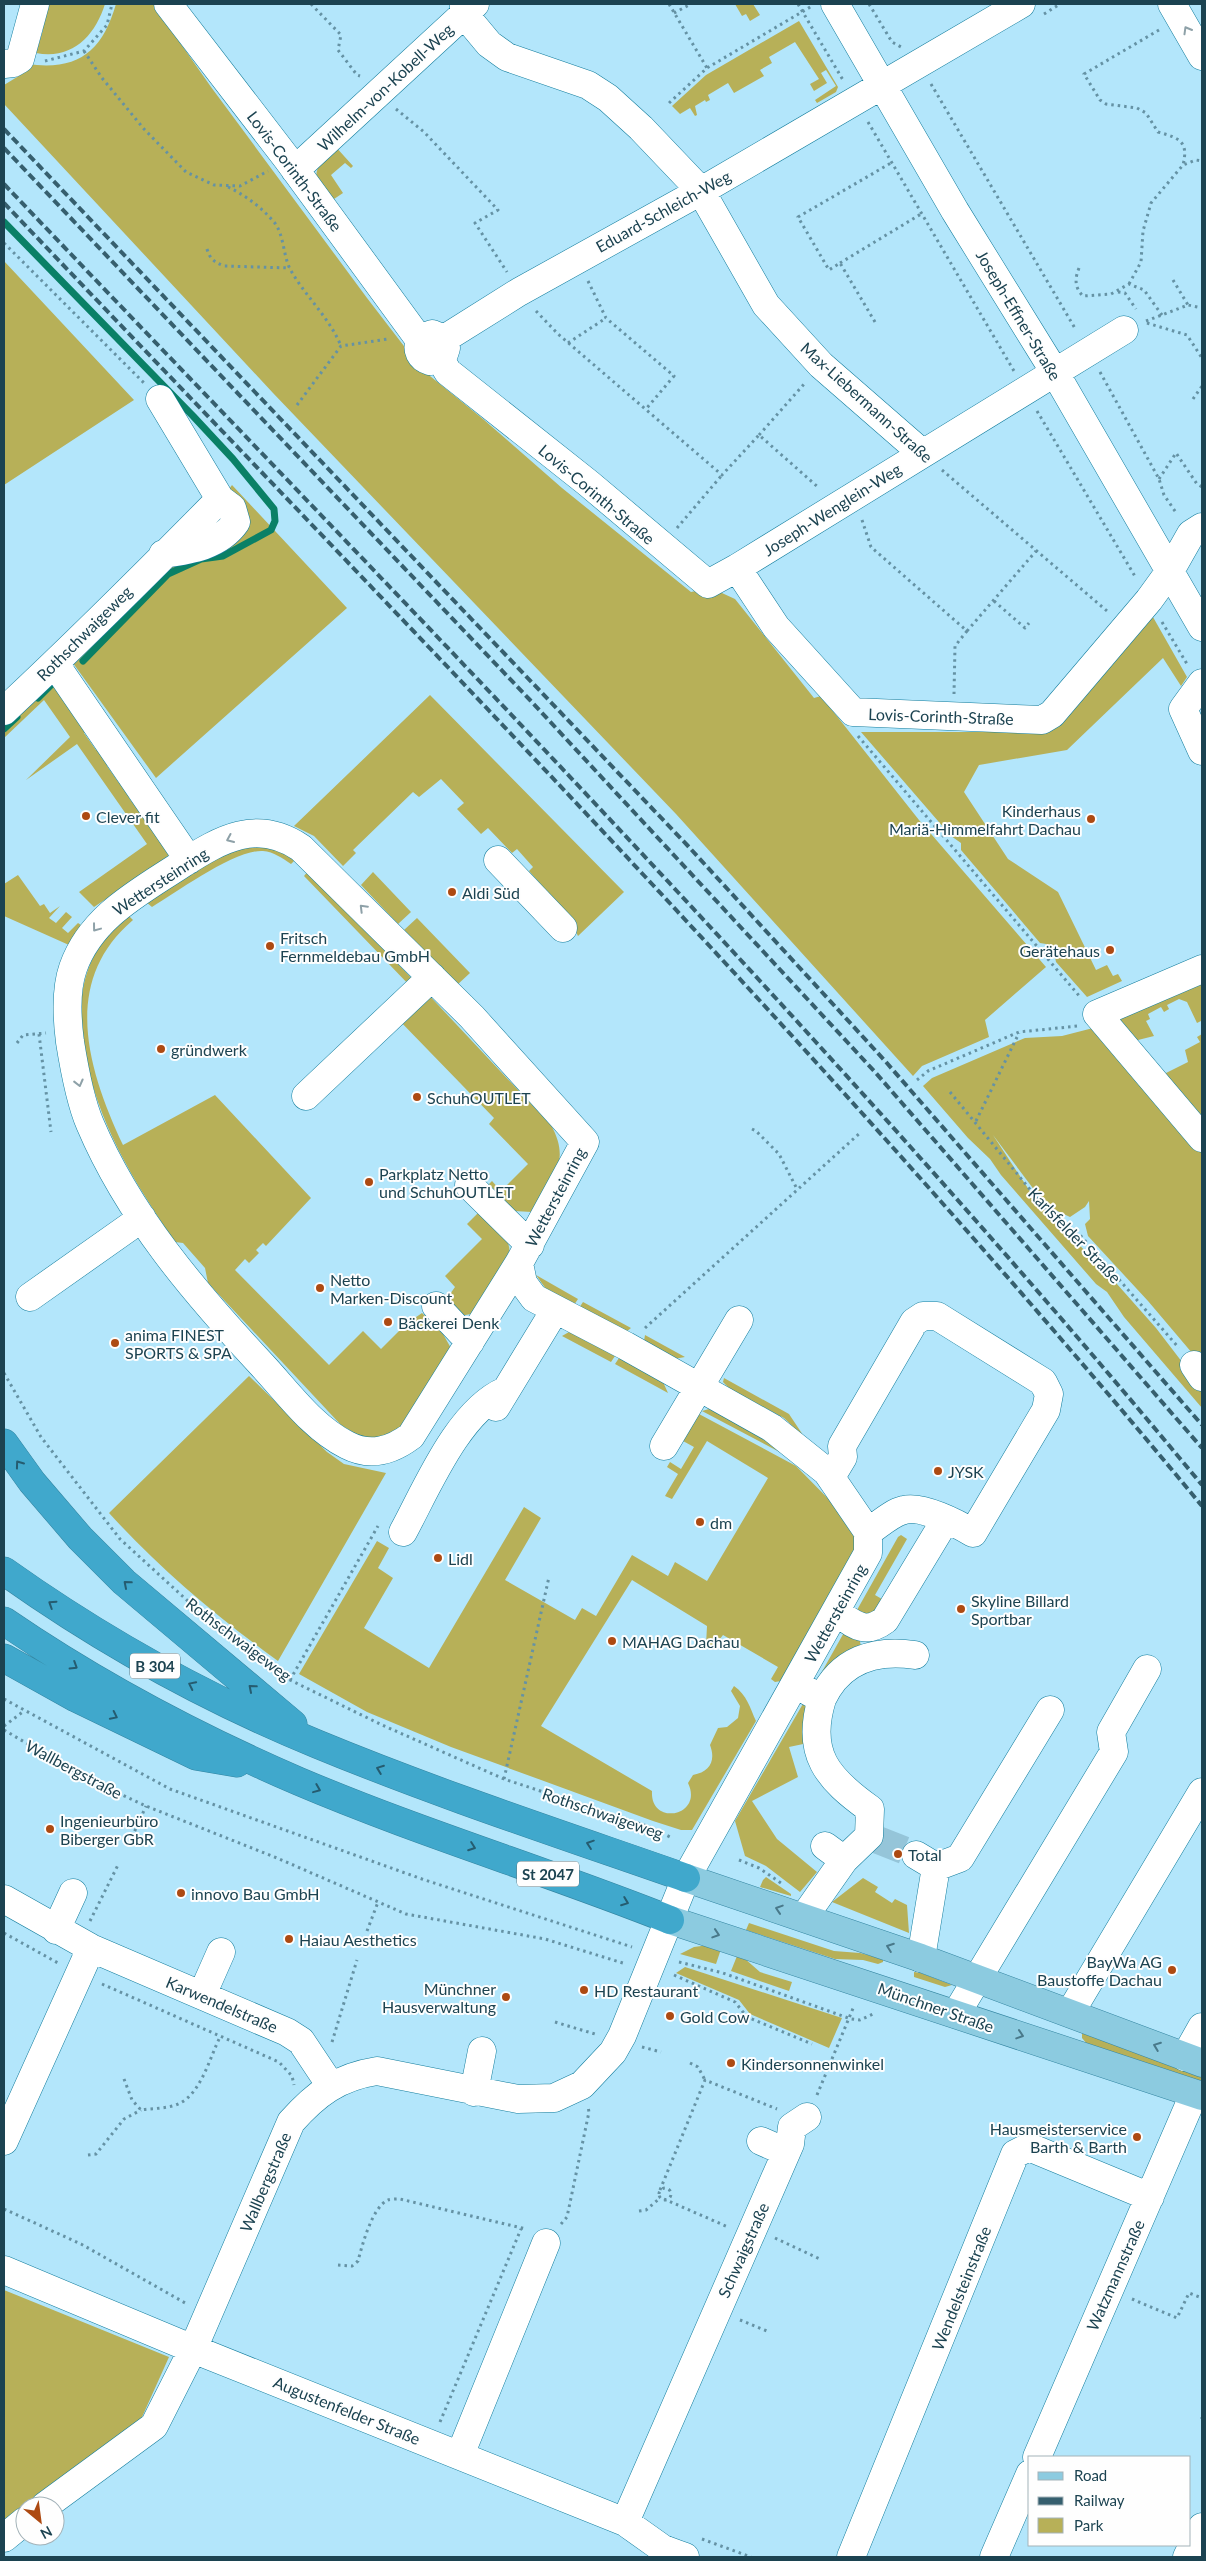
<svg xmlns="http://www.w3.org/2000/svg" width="1206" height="2561" viewBox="0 0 1206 2561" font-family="Lato,sans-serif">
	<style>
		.green { fill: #b7b058 }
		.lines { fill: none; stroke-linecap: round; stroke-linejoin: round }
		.stream { stroke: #0a8066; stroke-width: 7 }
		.minor-tunnel { stroke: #95c5d9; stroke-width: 28; stroke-dasharray: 28 14; stroke-linecap: butt }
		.minor-casing { stroke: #127d9d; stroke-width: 29 }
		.major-casing { stroke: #3385a1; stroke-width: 29 }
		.highway-casing { stroke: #3385a1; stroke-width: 29 }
		.path { stroke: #6592a4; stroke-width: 3; stroke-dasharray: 2.5 4; stroke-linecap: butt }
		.minor { stroke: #fff; stroke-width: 28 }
		.major { stroke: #8ccbe0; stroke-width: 28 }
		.highway { stroke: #40a8cc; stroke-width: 28 }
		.rail { stroke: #365f6e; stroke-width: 4; stroke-dasharray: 8 4; stroke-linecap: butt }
		.oneway { stroke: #8ea1a8 }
		.oneway2 { stroke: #255c70 }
		.oneway3 { stroke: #49798a }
		.poi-dot { fill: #ad4a12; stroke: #fefefe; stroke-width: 2 }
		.labels { text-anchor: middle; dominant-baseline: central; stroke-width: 4; stroke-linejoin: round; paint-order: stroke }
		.shield { fill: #fefefe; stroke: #607b85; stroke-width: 1 }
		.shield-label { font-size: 15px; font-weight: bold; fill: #1c4351 }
		.street-label { font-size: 16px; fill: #1c4351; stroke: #fefefe }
		.poi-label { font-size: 16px; fill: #1c4351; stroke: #fefefe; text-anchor: start }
	</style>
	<rect width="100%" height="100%" fill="#b3e6fb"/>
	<path class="green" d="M44,4H105C95,36 72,60 36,53L43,30L39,26Z
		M116,4H153L211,87L367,298L407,350L429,370L430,376L483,419L562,488L691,592L711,588L735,599L814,698L821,696L919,820L1046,967L985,1020L989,1037L922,1066L913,1076L676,814L273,393L4,104V85L22,74L27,64C78,71 102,52 116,4Z
		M735,4H753L760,15L750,21L746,14L742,16Z
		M799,21L838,87L836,92L817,103L815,100L836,86L826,70L821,73L827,83L814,91L810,84L819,79L795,42L769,57L772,63L760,70L764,76L734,93L728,83L708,95L710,100L706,102L705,100L695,106L697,115L695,116L690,108L680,114L672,106L706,75Z
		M335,146L353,166L351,168L345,163L331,175L343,193L328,203C311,173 312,172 335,146Z
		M4,261L134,400L4,485Z
		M232,485L347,608L156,778L70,659L165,563L220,549L227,492Z
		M1149,610L1187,677L1181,686L1163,658L1067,750L979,765L964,792L1008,859L1058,892L1096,970L1107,965L1113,976L1118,974L1122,981L1087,997L1056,962L1055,957L1046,944L1040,943L961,850V843L951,836L861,732H1044Z
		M58,685L89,729L84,733L96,750L101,747L112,762L107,766L119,783L125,780L134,794L129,798L142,815L147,813L172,850L166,859L94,907L79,892L147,844L77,744L26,780L70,737L44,700L4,738V723L49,687Z
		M430,695L624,892L578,936L567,914L529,871L533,867L517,849L512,853L488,828L481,834L457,809L464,803L441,779L419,797L413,792L353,850L356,853L343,866L314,836L294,826Z
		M256,844L272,847L297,858L291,864C282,858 274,852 263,851C236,849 177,892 152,907L146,902C181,881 217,853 256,844Z
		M309,870L417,984L413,989L304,876Z
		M373,872L411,912L398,924L361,885Z
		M18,875L40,906L44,904L50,913L60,906L49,918L56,923L66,912L72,917L62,928L68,933L78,923L81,925L69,945L4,916V884Z
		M128,915L133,920C60,982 88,1070 123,1145L215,1095L311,1198L266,1246L263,1243L256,1250L259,1253L249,1263L245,1259L235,1270L238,1273L329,1365L363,1331L381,1349L406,1324L422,1313L443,1334L452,1350L409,1423L394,1433L379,1437H361L341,1425L208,1283L205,1268L183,1243L175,1242C133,1180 97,1123 84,1048C79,1016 79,985 94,956C103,939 115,928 128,915Z
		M417,918L470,973L457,985L404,930Z
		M1202,981V1024L1201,1021L1197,1023L1187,1002L1179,999L1167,1005L1169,1009L1164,1012L1161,1007L1148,1014L1150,1019L1146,1021L1154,1036L1130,1042L1119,1016Z
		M425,991L551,1125C572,1163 551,1179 532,1212L514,1211L489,1184L492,1181L501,1191L528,1164L489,1124L494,1118L396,1017Z
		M1097,1027L1202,1148V1354L1198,1360L1148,1301L1088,1236L1085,1224L1090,1219L1089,1201L1085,1207L1070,1217L1055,1210L1035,1191L993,1135L1033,1196L1052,1219L1101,1266L1156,1328L1202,1388V1408L1124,1317L1107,1292L1096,1284L1001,1175L990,1159L968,1138L923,1086L932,1078L1025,1038L1062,1036Z
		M1202,1034V1129L1158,1077L1188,1062L1185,1050L1200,1042L1197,1037Z
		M481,1210C492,1222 513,1238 509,1255L471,1314L460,1316L443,1304L455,1287L445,1276L482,1239L467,1224Z
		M536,1275L578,1299L574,1305L546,1289Z
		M583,1302L631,1328L626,1332L579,1308Z
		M569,1332L615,1356L611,1362L562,1336Z
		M645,1335L685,1357L674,1359L644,1341Z
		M619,1358L663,1382L668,1393L615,1364Z
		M249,1376L327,1452L344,1464L386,1473L278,1661C217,1617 160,1569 109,1513Z
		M724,1378L789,1414L805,1438L784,1418L730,1389L723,1382Z
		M709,1409L768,1438L789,1457L702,1411Z
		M699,1414L796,1466L851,1522C858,1535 857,1543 851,1558L781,1681L775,1682L771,1679L778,1667L723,1635L713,1648L706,1645L707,1626L632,1580L541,1726L652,1791C650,1827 704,1816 688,1783L693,1775C710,1772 716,1761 710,1745L718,1728L727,1727L738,1718L740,1706L731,1691L734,1686C747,1695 750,1708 756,1721L692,1830H681L653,1821L451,1747L367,1712L299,1674L377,1541L389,1548L378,1568L393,1578L364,1628L429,1668L524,1507L541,1518L505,1580L575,1620L582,1608L596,1616L632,1555L668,1576L675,1562L707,1581L768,1478L707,1441L672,1499L665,1496L678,1474L667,1467L670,1462L681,1469L694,1447L683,1441Z
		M901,1535L907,1539L875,1595L887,1602L867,1616L857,1610L898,1537Z
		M846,1629L859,1636L861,1647L815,1684Z
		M804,1702L810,1705L808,1743L789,1747L798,1777L752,1801L777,1839L817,1872L800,1892L766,1866L745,1856L735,1821Z
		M766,1877L791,1894V1896L760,1887L763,1880Z
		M863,1878L878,1887L875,1892L892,1903L895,1899L907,1905L909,1933L832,1902Z
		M749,1923L834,1951L860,1953L883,1959V1962L878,1964L863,1960L835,1959L746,1930Z
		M709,1945L721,1949L716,1964L680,1954L694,1947Z
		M737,1956L744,1958L760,1972L792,1982L789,1991L731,1971Z
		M685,1967L842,2018L829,2048L750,2014L739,2000L676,1973Z
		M914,1972L921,1973L952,1985L945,1987L914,1977Z
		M1082,2030L1202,2075V2083L1087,2044L1082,2038Z
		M4,2290L169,2357L138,2426L4,2523Z"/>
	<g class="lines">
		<path class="stream" d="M4,222L193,416L233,459L274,509L275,521L271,530L223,556L201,559L168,574L83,661
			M38,698L52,684
			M4,729L17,717"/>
		<path class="minor-tunnel" d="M878,1840L916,1855"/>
		<g class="minor-casing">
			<path id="minor" d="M168,4L288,160L416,335L420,340L432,334L444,339L446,348L443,357L430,361C420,358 416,350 420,340
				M464,4V14L489,44L507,57L588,85L608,98L641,128L701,191L766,305L821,365L922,453
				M835,4L955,211L1054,371L1202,627
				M1172,4L1202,56
				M4,64L13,63L20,59L35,4
				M295,170L475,4
				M444,339L519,292L701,191L1021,4
				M440,359L448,372L588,483L708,584L737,568L776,627L853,712L1042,720L1052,714L1149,600L1170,571L1191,534L1202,527
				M160,399L220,499
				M737,568L1124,330
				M55,664L189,860
				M1202,683L1183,709L1202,751
				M4,711C78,642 149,571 220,499L232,508L236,522C219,546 191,550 163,554
				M498,860L563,928
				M1202,969L1097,1014L1202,1138
				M306,1096L432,977
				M469,1185L530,1245
				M30,1297L142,1218
				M436,1306L470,1342
				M1194,1365L1202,1377
				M496,1407L555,1310
				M664,1446L739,1320
				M831,1477L843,1457L842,1446L914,1322L923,1316H937L1043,1382L1049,1394L1046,1410L973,1533C958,1524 922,1505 904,1510C891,1513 879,1525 868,1532
				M403,1532C426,1490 458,1411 505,1391
				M836,1612C855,1625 865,1635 885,1620L946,1519
				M806,1690L822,1699C840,1660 874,1649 915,1655
				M825,1846L844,1860
				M916,1855L936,1867
				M4,1899L91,1948L287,2032L301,2041L331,2086
				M804,1917L844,1860L869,1836L870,1809C828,1779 805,1754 822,1699
				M56,1930L73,1893
				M921,1958L936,1867L960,1858L1050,1710
				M202,1995L221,1952
				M1070,2013L1202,1792
				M956,2014L1114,1752L1111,1732L1147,1669
				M1185,2057L1202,2027
				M474,2092L482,2051
				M4,2141L91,1948
				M761,2141L786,2152
				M4,2270L193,2349L625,2522L663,2549L685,2557
				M460,2455L546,2243
				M1037,2457L1194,2094
				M45,2506L154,2426L193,2349L291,2122C316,2094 338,2077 377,2071L518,2099L554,2098L582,2085L613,2052L622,2036L686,1878L868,1553V1532L827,1472L772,1428L626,1346L534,1298L523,1283L519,1263L585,1142L472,1017L301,848C257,818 221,839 182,864C138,893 91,917 73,968C65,991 67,1019 70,1042C74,1067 80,1101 90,1124C129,1216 195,1293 263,1366C288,1393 313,1428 347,1445C370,1457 391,1451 411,1436L519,1263
				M625,2522L790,2144L792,2127L807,2117
				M4,2538L25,2521
				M851,2557L1015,2154L1029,2147L1150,2197
				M994,2557L1030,2474
				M1187,2557L1202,2527"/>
		</g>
		<g class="major-casing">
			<path id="major" d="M686,1878L921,1958L1202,2063
				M670,1920L1202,2096"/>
		</g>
		<g class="highway-casing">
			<path id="highway" d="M4,1443L32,1482L80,1538L124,1582L293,1724
				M4,1571C101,1640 207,1699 317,1744C438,1794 563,1835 686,1878
				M4,1621C96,1684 196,1737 298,1781C420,1833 547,1871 670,1920
				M4,1658L76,1698L196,1756L237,1763"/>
		</g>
		<path class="path" d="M311,4L341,35L338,50L357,75L360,76
			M669,4L707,68
			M798,4L843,80
			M869,4L892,42L901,47
			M674,13L691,4
			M1044,14L1060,4
			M1159,30L1084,74L1100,100L1106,104L1137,108L1146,113L1158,132C1179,138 1189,141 1183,165
			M84,51L102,78L144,129L186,172L214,185L240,186L268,171
			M45,61L84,51L107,25L112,4
			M931,84L1076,330
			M669,103L707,68L812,6
			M396,109L424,132L498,210L475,223L507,272
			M868,122L1014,371
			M228,187C245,195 261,207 274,222C284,234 283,255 290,269C305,296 329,317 341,346
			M4,243L144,383
			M207,249C210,259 214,262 224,266L290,268
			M840,263L921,214
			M1079,268C1075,278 1074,287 1083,296L1111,294L1129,284L1144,290L1162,315
			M1173,280L1188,305
			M588,281L606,318L674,376L646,409
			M1129,284L1141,262L1143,231L1151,203L1183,165L1196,160L1202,161
			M1118,292L1125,293L1136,309
			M536,311L558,334L722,475L759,435L819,488
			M1146,321L1188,305L1202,308
			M875,322L840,263L829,270L798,217L891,163
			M1147,323L1187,335L1202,358
			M568,343L606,318
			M1100,372L1159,479L1164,495L1177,514
			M1193,399L1202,386
			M297,405L341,346L388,339
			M1037,411L1136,578
			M759,435L805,383
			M942,470L1107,611
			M1159,479L1176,453L1197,484L1202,487
			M862,520L871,547L967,631L955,646L954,694
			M677,528L722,475
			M994,601L1025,628L1029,623
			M1162,622L1187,664
			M967,631L1036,551
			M858,736L1081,998
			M39,1034L51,1132
			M17,1043L23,1035L46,1033
			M917,1080L928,1071L1019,1032L1078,1026
			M950,1092L1051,1215L1080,1235L1179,1348
			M976,1121L1019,1033
			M752,1129L756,1131L779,1154L797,1189
			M645,1328L861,1132
			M4,1373L41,1437L120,1539L190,1603
			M222,1629L290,1680L382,1725L504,1779L650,1827L672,1838
			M290,1680L378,1526
			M4,1699L170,1789L422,1879L632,1947
			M4,1726L24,1711
			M4,1730L84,1777L146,1806L277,1858L406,1914L545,1939L626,1964
			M504,1779L549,1577
			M132,1837L146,1806
			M739,1860L759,1868L781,1883
			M90,1921L119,1863
			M367,1931L378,1902
			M4,1933L58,1963
			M679,1962L723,1973L851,2019L860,2020L873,2014
			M674,1975L735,2002L747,2017L812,2044
			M102,1984L279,2062L292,2076L294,2085
			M555,2022L595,2034
			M332,2042L357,1960
			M642,2047L661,2052
			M690,2063L698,2067L705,2080
			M124,2079L132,2100L141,2110C153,2108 169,2109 180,2103C201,2093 210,2057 220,2037
			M817,2095L854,2006
			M88,2155L96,2154L124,2119L141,2110
			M659 2194a6 6 0 1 1 12 0a6 6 0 1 1-12 0Z
			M660,2190L705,2080L777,2109
			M664,2199L728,2227
			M4,2209L81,2244L187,2304
			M639,2211L646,2210L660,2198
			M561,2224L567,2217L589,2112L588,2107
			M775,2238L820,2259
			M338,2265L352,2266L358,2261C362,2246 372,2207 388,2200C391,2199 396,2199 400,2199L526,2229
			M1132,2299L1177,2318L1189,2293L1202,2298
			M740,2320L767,2331
			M1202,2417V2419
			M440,2422L521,2229
			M702,2539L751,2557"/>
		<use href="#minor" class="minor"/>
		<use href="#major" class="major"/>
		<use href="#highway" class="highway"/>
		<path class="rail" d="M4,129L688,846L886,1062L1202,1425
			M4,148L530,700L875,1072L1202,1448
			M4,184C411,611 826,1031 1202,1485
			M4,203C411,630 826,1051 1202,1506"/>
	</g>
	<defs><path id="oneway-chevron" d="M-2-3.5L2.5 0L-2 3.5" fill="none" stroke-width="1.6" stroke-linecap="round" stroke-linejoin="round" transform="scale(1.25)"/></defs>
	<g class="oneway">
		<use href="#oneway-chevron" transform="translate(1187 30) rotate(-120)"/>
		<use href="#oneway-chevron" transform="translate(230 839) rotate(156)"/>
		<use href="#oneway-chevron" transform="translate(363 908) rotate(-135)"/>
		<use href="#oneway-chevron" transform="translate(96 928) rotate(127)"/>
		<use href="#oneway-chevron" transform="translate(79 1083) rotate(76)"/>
	</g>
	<g class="oneway2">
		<use href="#oneway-chevron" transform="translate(19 1464) rotate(-126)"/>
		<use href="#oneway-chevron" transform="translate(127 1584) rotate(-139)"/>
		<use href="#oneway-chevron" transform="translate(52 1604) rotate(-147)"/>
		<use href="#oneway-chevron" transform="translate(74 1666) rotate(32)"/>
		<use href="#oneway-chevron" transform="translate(192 1685) rotate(-154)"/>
		<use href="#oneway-chevron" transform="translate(252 1688) rotate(-139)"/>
		<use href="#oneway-chevron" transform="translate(114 1716) rotate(26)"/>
		<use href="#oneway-chevron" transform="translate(380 1769) rotate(-159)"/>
		<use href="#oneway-chevron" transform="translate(317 1789) rotate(22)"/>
		<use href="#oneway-chevron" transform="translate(590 1844) rotate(-161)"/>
		<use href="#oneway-chevron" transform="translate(472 1847) rotate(20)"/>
		<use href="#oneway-chevron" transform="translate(625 1902) rotate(21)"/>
	</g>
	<g class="oneway3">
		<use href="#oneway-chevron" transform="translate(779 1909) rotate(-162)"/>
		<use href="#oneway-chevron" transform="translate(716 1934) rotate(18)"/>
		<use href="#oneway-chevron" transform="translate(890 1947) rotate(-160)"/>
		<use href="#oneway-chevron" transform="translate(1020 2035) rotate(18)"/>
		<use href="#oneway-chevron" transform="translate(1157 2046) rotate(-159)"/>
	</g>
	<g class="poi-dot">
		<circle cx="86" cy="816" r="5"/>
		<circle cx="1091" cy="819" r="5"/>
		<circle cx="452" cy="892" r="5"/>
		<circle cx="270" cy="946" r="5"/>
		<circle cx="1110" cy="950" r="5"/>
		<circle cx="161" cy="1049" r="5"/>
		<circle cx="417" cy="1097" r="5"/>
		<circle cx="369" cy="1182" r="5"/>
		<circle cx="320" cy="1288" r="5"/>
		<circle cx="388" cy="1322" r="5"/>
		<circle cx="115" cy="1343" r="5"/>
		<circle cx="938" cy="1471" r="5"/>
		<circle cx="700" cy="1522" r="5"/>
		<circle cx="438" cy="1558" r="5"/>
		<circle cx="961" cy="1609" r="5"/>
		<circle cx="612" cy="1641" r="5"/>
		<circle cx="50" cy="1829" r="5"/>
		<circle cx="898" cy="1854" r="5"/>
		<circle cx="181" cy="1893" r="5"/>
		<circle cx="289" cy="1939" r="5"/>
		<circle cx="1172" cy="1970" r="5"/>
		<circle cx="584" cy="1990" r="5"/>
		<circle cx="506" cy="1997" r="5"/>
		<circle cx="670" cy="2016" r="5"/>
		<circle cx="731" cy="2063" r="5"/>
		<circle cx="1137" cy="2137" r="5"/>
	</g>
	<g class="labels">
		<g class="shield">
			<rect x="130" y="1653.5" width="50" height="25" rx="4"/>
			<rect x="517" y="1861.5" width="62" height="25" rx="4"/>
		</g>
		<g class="shield-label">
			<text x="155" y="1666">B 304</text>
			<text x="548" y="1874">St 2047</text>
		</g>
		<g class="street-label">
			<text transform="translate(385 87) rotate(-43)">Wilhelm-von-Kobell-Weg</text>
			<text transform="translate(295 171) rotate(53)">Lovis-Corinth-Straße</text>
			<text transform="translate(663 211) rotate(-29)">Eduard-Schleich-Weg</text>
			<text transform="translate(1019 315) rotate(59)">Joseph-Effner-Straße</text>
			<text transform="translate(867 402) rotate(42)">Max-Liebermann-Straße</text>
			<text transform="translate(597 494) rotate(40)">Lovis-Corinth-Straße</text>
			<text transform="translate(832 509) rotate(-32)">Joseph-Wenglein-Weg</text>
			<text transform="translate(84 633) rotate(-45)">Rothschwaigeweg</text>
			<text transform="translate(941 716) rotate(2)">Lovis-Corinth-Straße</text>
			<text transform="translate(160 881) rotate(-33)">Wettersteinring</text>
			<text transform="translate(555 1197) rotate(-62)">Wettersteinring</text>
			<text transform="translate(1075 1235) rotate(46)">Karlsfelder Straße</text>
			<text transform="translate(835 1613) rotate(-61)">Wettersteinring</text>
			<text transform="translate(239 1639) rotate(37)">Rothschwaigeweg</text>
			<text transform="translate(74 1769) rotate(28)">Wallbergstraße</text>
			<text transform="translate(603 1813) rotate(19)">Rothschwaigeweg</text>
			<text transform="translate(222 2004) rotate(23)">Karwendelstraße</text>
			<text transform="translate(936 2007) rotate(19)">Münchner Straße</text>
			<text transform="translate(265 2182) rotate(-67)">Wallbergstraße</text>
			<text transform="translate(743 2250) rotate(-66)">Schwaigstraße</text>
			<text transform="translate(1115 2275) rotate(-66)">Watzmannstraße</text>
			<text transform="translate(961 2288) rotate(-68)">Wendelsteinstraße</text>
			<text transform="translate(347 2410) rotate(22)">Augustenfelder Straße</text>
		</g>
		<g class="poi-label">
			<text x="1081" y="810" text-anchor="end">Kinderhaus<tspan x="1081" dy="18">Mariä-Himmelfahrt Dachau</tspan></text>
			<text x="96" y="816">Clever fit</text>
			<text x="462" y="892">Aldi Süd</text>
			<text x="280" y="937">Fritsch<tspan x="280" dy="18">Fernmeldebau GmbH</tspan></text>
			<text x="1100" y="950" text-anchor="end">Gerätehaus</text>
			<text x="171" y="1049">gründwerk</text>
			<text x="427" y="1097">SchuhOUTLET</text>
			<text x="379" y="1173">Parkplatz Netto<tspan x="379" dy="18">und SchuhOUTLET</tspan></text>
			<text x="330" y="1279">Netto<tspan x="330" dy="18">Marken-Discount</tspan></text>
			<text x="398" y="1322">Bäckerei Denk</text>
			<text x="125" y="1334">anima FINEST<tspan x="125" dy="18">SPORTS &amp; SPA</tspan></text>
			<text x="948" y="1471">JYSK</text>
			<text x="710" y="1522">dm</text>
			<text x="448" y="1558">Lidl</text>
			<text x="971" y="1600">Skyline Billard<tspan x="971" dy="18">Sportbar</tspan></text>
			<text x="622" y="1641">MAHAG Dachau</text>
			<text x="60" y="1820">Ingenieurbüro<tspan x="60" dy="18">Biberger GbR</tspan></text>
			<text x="908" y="1854">Total</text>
			<text x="191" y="1893">innovo Bau GmbH</text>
			<text x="299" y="1939">Haiau Aesthetics</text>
			<text x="1162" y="1961" text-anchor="end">BayWa AG<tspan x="1162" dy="18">Baustoffe Dachau</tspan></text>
			<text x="496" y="1988" text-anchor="end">Münchner<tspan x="496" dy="18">Hausverwaltung</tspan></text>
			<text x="594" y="1990">HD Restaurant</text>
			<text x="680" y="2016">Gold Cow</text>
			<text x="741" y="2063">Kindersonnenwinkel</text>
			<text x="1127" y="2128" text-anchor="end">Hausmeisterservice<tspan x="1127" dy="18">Barth &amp; Barth</tspan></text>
		</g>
	</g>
	<rect width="1206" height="2561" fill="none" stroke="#1c4351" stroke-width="10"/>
	<rect x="1028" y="2456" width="162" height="90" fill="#fefefe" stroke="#a4b3b9"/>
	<rect x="1038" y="2472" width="25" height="8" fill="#8ccbe0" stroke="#a4b3b9"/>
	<text x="1074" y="2481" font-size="15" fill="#1c4351">Road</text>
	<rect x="1038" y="2497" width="25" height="8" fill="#365f6e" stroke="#a4b3b9"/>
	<text x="1074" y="2506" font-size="15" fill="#1c4351">Railway</text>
	<rect x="1038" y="2518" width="25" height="15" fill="#b7b058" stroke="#a4b3b9"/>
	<text x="1074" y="2531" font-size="15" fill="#1c4351">Park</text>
	<g transform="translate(40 2521) rotate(151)"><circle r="24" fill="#fefefe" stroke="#a4b3b9"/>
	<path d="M0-4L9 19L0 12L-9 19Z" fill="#ad4a12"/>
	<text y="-8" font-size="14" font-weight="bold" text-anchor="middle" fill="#1c4351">N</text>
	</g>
</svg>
